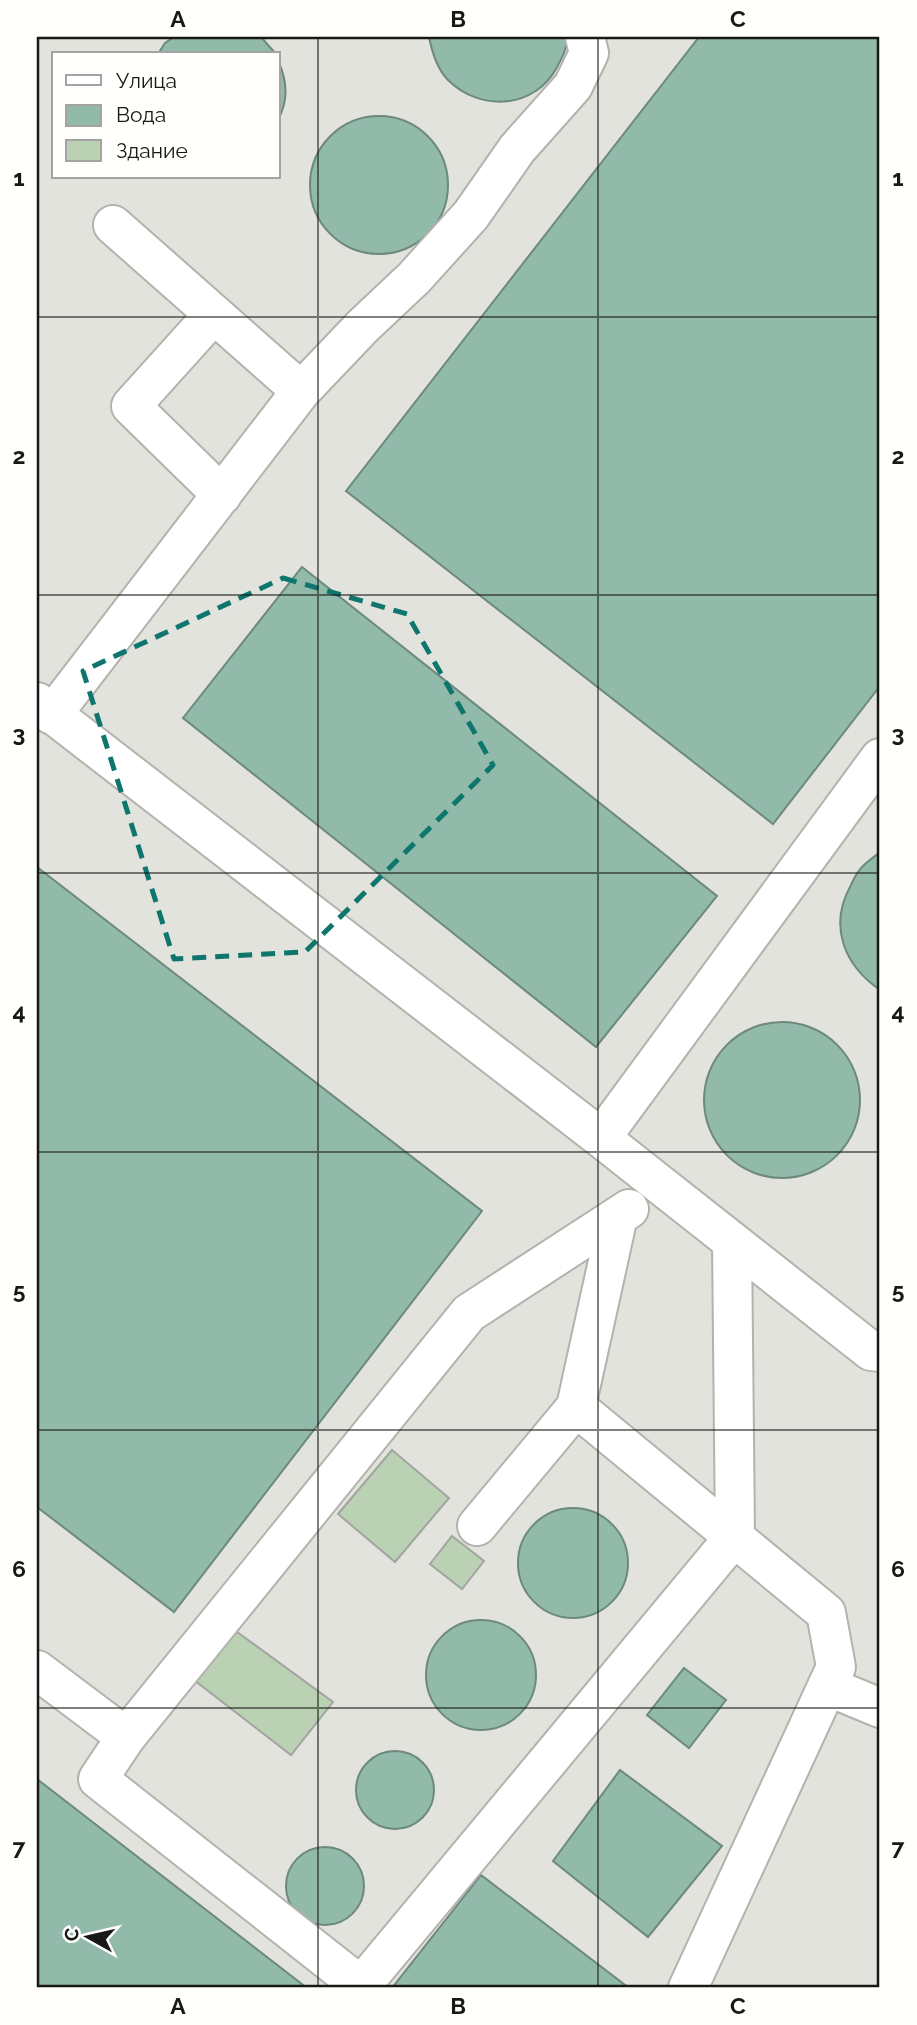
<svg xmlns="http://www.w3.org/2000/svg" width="917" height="2025" viewBox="0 0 917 2025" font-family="Raleway,sans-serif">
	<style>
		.water { fill: #91baaa; stroke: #6d897e; stroke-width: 2 }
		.building { fill: #bad2b3; stroke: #a1a4a0; stroke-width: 2 }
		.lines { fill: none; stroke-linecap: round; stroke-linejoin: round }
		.minor-casing { stroke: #b3b3ad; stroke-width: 42 }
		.minor { stroke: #fff; stroke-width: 38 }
		.marked { fill: none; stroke: #0f766e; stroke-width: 5; stroke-dasharray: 14 9; stroke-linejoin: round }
		.grid { fill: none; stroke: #181816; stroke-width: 2; stroke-opacity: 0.55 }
		.neatline { fill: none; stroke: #181816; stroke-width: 2.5 }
		.grid-label { font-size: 23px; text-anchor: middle; font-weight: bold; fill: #181816 }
	</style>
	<rect width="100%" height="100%" fill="#e3e3dd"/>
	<path class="water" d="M174,37H261L276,54H158L165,43Z
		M429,37H567C567,49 563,56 557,67C536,108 481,113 448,80C437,69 432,52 429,37Z
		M699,37H880V686L773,824L346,491Z
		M278,60C287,81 289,99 278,120Z
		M310 185a69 69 0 1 1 138 0a69 69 0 1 1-138 0Z
		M302,567L717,896L596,1047L183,718Z
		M880,852V990C844,965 828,926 851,885C854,878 858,871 863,866C868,861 874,857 880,852Z
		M37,867L482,1211L174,1612L37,1507Z
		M704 1100a78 78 0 1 1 156 0a78 78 0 1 1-156 0Z
		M518 1563a55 55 0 1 1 110 0a55 55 0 1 1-110 0Z
		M426 1675a55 55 0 1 1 110 0a55 55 0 1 1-110 0Z
		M684,1668L726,1700L689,1748L647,1715Z
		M356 1790a39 39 0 1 1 78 0a39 39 0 1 1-78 0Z
		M620,1770L722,1846L648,1937L553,1861Z
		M37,1779L307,1988H37Z
		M286 1886a39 39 0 1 1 78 0a39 39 0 1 1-78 0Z
		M481,1875L629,1988H392Z"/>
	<path class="building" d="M392,1450L449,1498L395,1562L338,1514Z
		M452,1536L484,1561L462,1589L430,1564Z
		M233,1629L333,1702L291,1755L194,1680Z"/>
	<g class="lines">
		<g class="minor-casing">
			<path id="minor" d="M214,314L131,406L222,495
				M301,391L363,326L414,278L471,215L517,149L573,86L589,53L585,37
				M37,702L601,1138L871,1351L880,1352
				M52,715L301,391L113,225
				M601,1138L880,758
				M618,1216L576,1407L826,1613L836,1667L688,1988
				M477,1526L576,1407
				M37,1670L126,1737L98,1779L361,1986L360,1988
				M827,1686L880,1708
				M126,1737L469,1313L629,1209
				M361,1986L735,1536L732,1242"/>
		</g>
		<use href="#minor" class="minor"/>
	</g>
	<path class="marked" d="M283,578L407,614L493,765L305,952L174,959L83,671Z"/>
	<path class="grid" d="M318,37V1988M598,37V1988M37,317H880M37,595H880M37,873H880M37,1152H880M37,1430H880M37,1708H880"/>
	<rect width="917" height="2025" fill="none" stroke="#fffffe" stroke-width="77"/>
	<rect x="52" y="52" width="228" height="126" fill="#fffffe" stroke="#a3a3a1" stroke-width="2"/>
	<rect x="66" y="75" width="35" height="10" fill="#ffffff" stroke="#a3a3a1" stroke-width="2"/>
	<text x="116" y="88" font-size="21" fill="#181816">Улица</text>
	<rect x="66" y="105" width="35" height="21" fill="#91baaa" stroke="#a3a3a1" stroke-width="2"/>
	<text x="116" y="122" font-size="21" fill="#181816">Вода</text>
	<rect x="66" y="140" width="35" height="21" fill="#bad2b3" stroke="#a3a3a1" stroke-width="2"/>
	<text x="116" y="158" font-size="21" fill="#181816">Здание</text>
	<g transform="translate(88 1937) rotate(278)" stroke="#fffffe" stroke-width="5" paint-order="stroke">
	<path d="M0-5L12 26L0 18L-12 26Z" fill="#181816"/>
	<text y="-10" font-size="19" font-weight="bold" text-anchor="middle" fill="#181816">С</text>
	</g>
	<rect x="38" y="38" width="840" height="1948" class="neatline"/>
	<g class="grid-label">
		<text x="178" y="27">A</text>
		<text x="458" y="27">B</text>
		<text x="738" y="27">C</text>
		<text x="19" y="186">1</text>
		<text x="898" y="186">1</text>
		<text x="19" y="464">2</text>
		<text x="898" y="464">2</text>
		<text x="19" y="742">3</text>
		<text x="898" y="742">3</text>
		<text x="19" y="1020">4</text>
		<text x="898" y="1020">4</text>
		<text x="19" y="1299">5</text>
		<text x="898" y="1299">5</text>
		<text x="19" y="1577">6</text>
		<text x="898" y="1577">6</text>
		<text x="19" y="1855">7</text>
		<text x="898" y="1855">7</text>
		<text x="178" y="2014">A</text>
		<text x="458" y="2014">B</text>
		<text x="738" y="2014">C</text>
	</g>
</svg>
